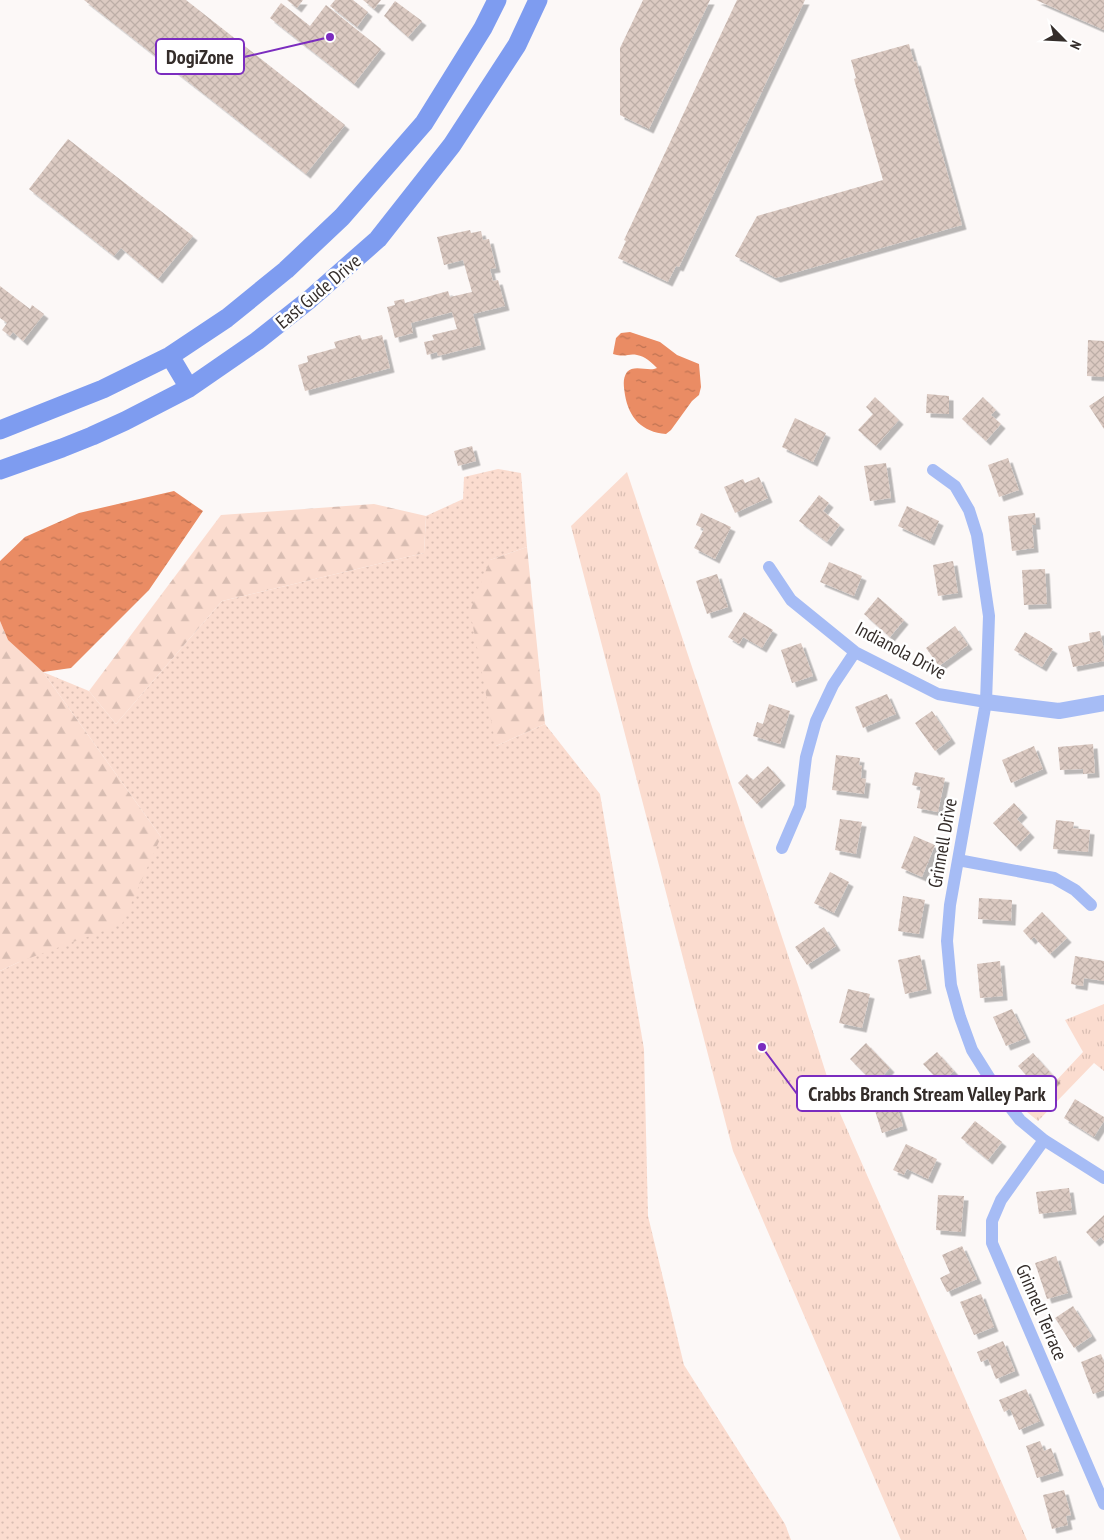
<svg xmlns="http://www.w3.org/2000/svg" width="1104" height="1540" viewBox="0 0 1104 1540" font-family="'PT Sans Narrow',sans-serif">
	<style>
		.grass { fill: url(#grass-dots) }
		.forest { fill: url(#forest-firs) }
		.park { fill: url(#park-tufts) }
		.water { fill: url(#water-ripples) }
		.building { fill: url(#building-cross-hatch); filter: url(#shadow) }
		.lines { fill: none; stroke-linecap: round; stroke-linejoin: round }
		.minor { stroke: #a6bcf5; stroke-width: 12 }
		.tertiary { stroke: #a6bcf5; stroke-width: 16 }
		.secondary { stroke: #7e9cf0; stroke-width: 19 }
		.labels { text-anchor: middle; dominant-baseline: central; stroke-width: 5; stroke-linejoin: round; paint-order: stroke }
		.street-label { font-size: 19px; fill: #342d2a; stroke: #fff }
		.leader { fill: none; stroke: #7b2cbf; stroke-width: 2 }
		.callout-dot { fill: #7b2cbf; stroke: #fff; stroke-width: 2 }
		.callout { fill: #fff; stroke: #7b2cbf; stroke-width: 2 }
		.callout-label { font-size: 20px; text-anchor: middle; font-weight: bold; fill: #342d2a }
	</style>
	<defs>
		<pattern id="grass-dots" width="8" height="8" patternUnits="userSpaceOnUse" patternTransform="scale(1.25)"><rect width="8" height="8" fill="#fbdccf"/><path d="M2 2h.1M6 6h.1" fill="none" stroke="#d8bdb2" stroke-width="1.8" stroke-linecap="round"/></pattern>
		<pattern id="forest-firs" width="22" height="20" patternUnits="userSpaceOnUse" patternTransform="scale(1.25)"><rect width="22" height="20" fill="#fbdccf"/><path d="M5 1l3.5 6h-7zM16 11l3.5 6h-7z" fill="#d8bdb2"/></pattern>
		<pattern id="park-tufts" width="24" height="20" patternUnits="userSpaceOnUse" patternTransform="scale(1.25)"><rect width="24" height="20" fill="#fbdccf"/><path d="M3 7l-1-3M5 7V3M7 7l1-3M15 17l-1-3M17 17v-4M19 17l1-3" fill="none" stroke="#d8bdb2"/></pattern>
		<pattern id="water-ripples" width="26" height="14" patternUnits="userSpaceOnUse" patternTransform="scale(1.25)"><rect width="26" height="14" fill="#ea8c64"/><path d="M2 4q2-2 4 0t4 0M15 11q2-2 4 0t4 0" fill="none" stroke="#be7353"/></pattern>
		<pattern id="building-cross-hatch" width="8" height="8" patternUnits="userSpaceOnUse" patternTransform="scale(1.25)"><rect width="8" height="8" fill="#dccac2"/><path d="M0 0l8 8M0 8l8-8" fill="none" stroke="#bdaea7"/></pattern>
		<filter id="shadow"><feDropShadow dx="4.5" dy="4.5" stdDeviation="0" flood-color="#0004"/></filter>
	</defs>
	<rect width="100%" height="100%" fill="#fcf8f7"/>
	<path class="grass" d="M498,469L521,473L527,547L490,560L496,746L545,724L600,794L644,1049L648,1216L684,1365L785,1524L791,1540H0V971L19,962L161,837L43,672L89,691L116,724L222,601L424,553L426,516L463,499L464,477Z"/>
	<path class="forest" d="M374,504L426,516L424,553L222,601L116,724L89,691L221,515Z
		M527,547L545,724L496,746L470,611L490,560Z
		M0,621L8,640L43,672L161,837L122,924L19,962L0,971Z"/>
	<path class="park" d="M627,472L800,991L835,1102L1027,1540H901L733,1151L571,526Z
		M1104,1004V1071L1094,1063L1038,1121L1027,1112L1083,1052L1065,1020Z"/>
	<path class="water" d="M630,332L660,342L677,355L699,364L701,387L699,395L692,401L671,430L666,434C642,432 629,418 625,395C624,387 622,379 627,372C634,364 649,372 657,368C652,363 645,356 637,355C628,353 626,358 613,354L616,338L621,333Z
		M174,491L203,511L149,590L71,668L43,672L8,640L0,621V561L25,537L79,513Z"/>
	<path class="building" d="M84,0H186L345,125L306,174Z
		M287,0H303L297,8Z
		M335,0H353L368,12L357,27L330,6Z
		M363,0H381L374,9Z
		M643,0H710L649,129L620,115V48Z
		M737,0H805L679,267L676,266L668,282L618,258L626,241L624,240Z
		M1036,0H1104V30Z
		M395,1L422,21L408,37L384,16Z
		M281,3L310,26L326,5L381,49L354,84L270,18Z
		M909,44L914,62L916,61L962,225L776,278L735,256L757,216L883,180L854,79L856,78L851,60Z
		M68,139L193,236L158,279L121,248L114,256L29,189Z
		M470,230L471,233L481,231L483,240L489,239L496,268L490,269L493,281L498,280L505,306L473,314L481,345L438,356L437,352L427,355L424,342L434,340L432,335L457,329L452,312L411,323L413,333L395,338L387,307L395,305L394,301L404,299L405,303L448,291L450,297L472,292L463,260L444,265L437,237Z
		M0,286L30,309L32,305L44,314L23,341L13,332L10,336L2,330L7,323L0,318Z
		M360,335L362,340L382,335L390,368L305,391L298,365L308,362L307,356L336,348L334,342Z
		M1088,340L1104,341V377L1087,376Z
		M927,394L949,396V414L926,413Z
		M1104,396V429L1089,406Z
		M875,397L899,420L876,446L858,430L873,414L866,407Z
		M983,397L996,410L991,415L1001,424L986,441L962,419Z
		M795,418L826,433L813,462L782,447Z
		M472,446L476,461L458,466L454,451Z
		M1008,458L1019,490L999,497L988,465Z
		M886,463L891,498L870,501L864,466Z
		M759,477L768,498L735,513L724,487L743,479L745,483Z
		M819,495L829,503L823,511L840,525L827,542L799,521Z
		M907,506L939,521L930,541L898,526Z
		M701,513L731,527L715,559L694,548L704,529L696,525Z
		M1035,513L1036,525H1032L1034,548L1012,551L1008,516Z
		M953,561L958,593L938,596L933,565Z
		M829,562L862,576L854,596L820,582Z
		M1045,569L1047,604L1024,605L1022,570Z
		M717,574L728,607L707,614L696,581Z
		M878,597L904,620L890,637L864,614Z
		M744,612L773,630L762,648L743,637L739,644L728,637Z
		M955,626L968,645L939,666L926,648Z
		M1100,631L1104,650V661L1073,667L1068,646L1090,641L1089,633Z
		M1025,632L1053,649L1042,667L1014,650Z
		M801,643L813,676L792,683L781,650Z
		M887,694L896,714L863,728L855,707Z
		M769,704L790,711L780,744L753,736L757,722L763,724Z
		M932,711L951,739L935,751L915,723Z
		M1093,744L1095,773L1083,774V769L1060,770L1058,747Z
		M1034,746L1043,769L1011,783L1002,760Z
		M836,755L860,758L859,765L862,766L861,778L866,779L864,794L832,790Z
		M768,766L781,781L757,804L738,783L747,774L753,780Z
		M915,772L945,778L938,812L917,808L921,787L912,785Z
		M1014,803L1023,813L1017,819L1030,833L1016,847L993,823Z
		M840,819L862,822L856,854L835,850Z
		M1056,820L1074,822L1073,828L1090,830L1088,852L1053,849Z
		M914,836L935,845L922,877L901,868Z
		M830,872L849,882L834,913L814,903Z
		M903,896L925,900L919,934L898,931Z
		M979,898L1012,900L1011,921L978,919Z
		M1042,912L1067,938L1050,954L1034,937L1031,940L1023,931Z
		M824,927L836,946L807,965L795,947Z
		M920,955L927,989L905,994L898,960Z
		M1075,956L1104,961V981L1084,978L1083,986L1071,984Z
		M1000,961L1003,996L980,998L977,964Z
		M848,989L870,994L862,1028L839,1023Z
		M1012,1009L1026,1038L1006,1046L993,1017Z
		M866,1043L890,1068L875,1084L850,1059Z
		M937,1052L954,1071L941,1083L923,1064Z
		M1033,1053L1056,1079L1041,1092L1018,1066Z
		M893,1094L903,1126L882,1133L872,1101Z
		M1075,1099L1104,1117V1121L1094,1137L1064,1118Z
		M975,1121L1002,1142L988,1160L961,1138Z
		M906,1144L937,1159L928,1179L907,1169L904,1175L893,1170Z
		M1069,1188L1072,1210L1039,1214L1036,1192Z
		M938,1195L964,1196L961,1232L936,1230Z
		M1104,1215V1241L1101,1237L1095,1242L1086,1232Z
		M962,1246L977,1279L947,1292L940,1278L950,1273L942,1255Z
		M1056,1256L1068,1293L1047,1299L1035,1263Z
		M981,1294L994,1327L974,1335L960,1302Z
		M1073,1306L1092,1336L1074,1348L1055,1318Z
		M1003,1341L1015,1371L996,1379L988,1359L981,1362L977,1352Z
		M1101,1354L1104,1362V1390L1093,1394L1081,1362Z
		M1026,1389L1040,1421L1019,1430L1010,1409L1004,1412L999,1400Z
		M1040,1441L1044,1451L1051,1448L1059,1471L1037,1478L1026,1446Z
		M1064,1490L1071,1515L1066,1516L1068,1525L1052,1529L1043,1495Z"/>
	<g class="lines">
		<path class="minor" d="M933,470L955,486L969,510L977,535L989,616L986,702L950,905L947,941L951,985L960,1017L972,1050L997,1090L1020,1120L1044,1140L1104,1178
			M769,567L791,600L855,652L938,694L986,702
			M782,848L800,806L806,757L816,721L833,685L855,652
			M958,860L1054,878L1075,890L1091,905
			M1044,1140L1001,1200L992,1221V1243L1104,1504"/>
		<path class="tertiary" d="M986,702L1059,711L1104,703"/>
		<path class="secondary" d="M170,356L189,388
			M0,430L103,389L170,356L227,318L286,270L342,217L424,123L483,28L497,0
			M0,470L62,448L92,436L125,421L189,388L257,341L310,299L378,239L452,145L517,45L538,0"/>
	</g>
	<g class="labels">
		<g class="street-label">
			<text transform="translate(318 291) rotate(-40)">East Gude Drive</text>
			<text transform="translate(901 650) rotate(28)">Indianola Drive</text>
			<text transform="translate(942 843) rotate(-80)">Grinnell Drive</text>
			<text transform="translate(1042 1312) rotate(67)">Grinnell Terrace</text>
		</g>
	</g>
	<path class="leader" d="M330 37L244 57M762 1047L797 1094"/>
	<g class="callout-dot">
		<circle cx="330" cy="37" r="5"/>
		<circle cx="762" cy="1047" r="5"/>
	</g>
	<g class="callout">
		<rect x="156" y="39" width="88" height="35" rx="5"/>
		<rect x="797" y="1076" width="259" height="35" rx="5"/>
	</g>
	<g class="callout-label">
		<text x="200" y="64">DogiZone</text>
		<text x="927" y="1101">Crabbs Branch Stream Valley Park</text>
	</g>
	<g transform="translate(1064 40) rotate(114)" stroke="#ffffff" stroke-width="4" paint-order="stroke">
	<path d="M0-4L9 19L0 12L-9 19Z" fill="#342d2a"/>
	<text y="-8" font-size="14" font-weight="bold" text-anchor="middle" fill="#342d2a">N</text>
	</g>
</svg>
